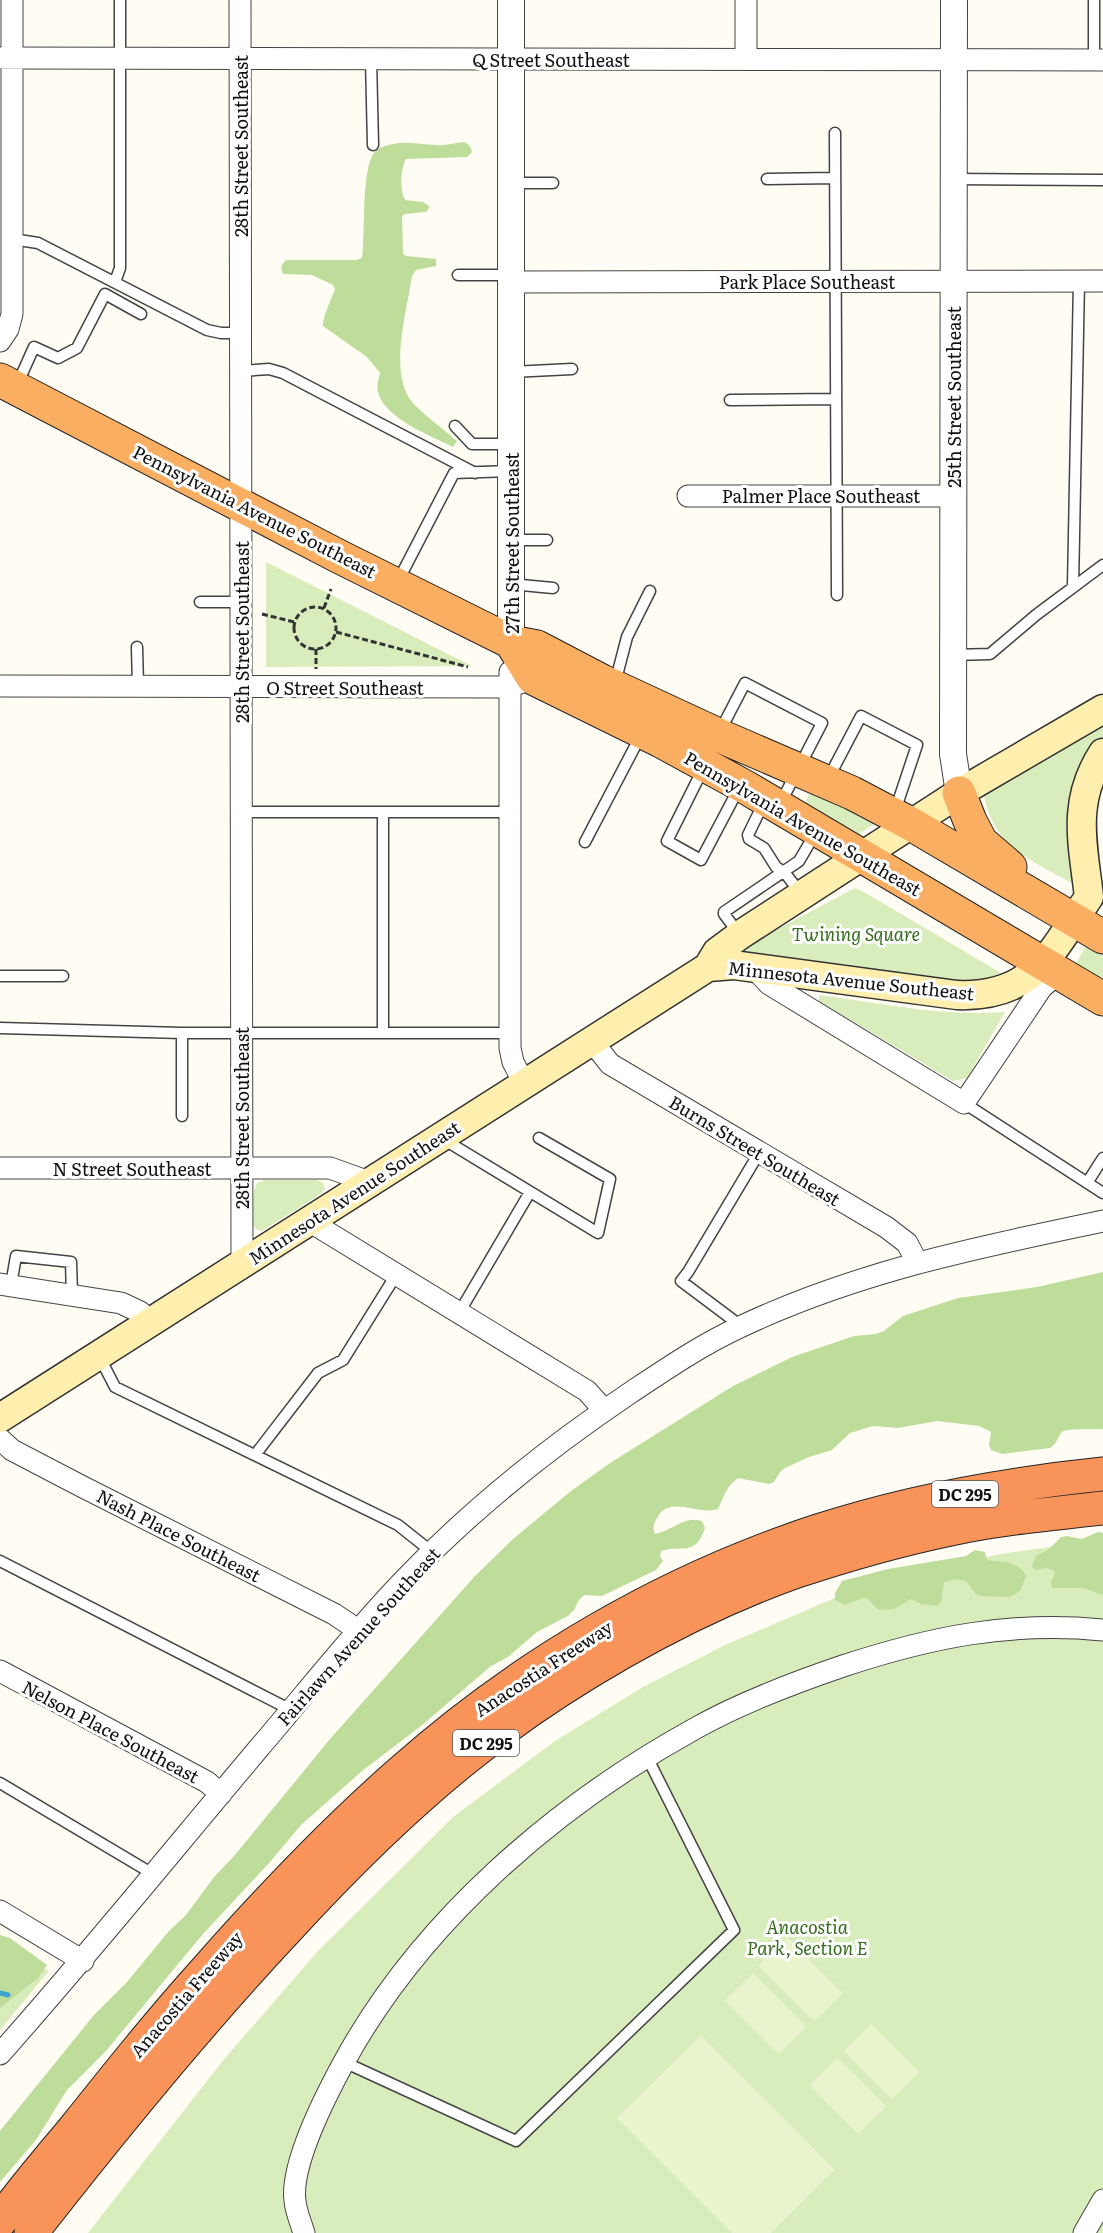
<svg xmlns="http://www.w3.org/2000/svg" width="1103" height="2233" viewBox="0 0 1103 2233" font-family="Literata,serif">
	<style>
		.green { fill: #d9ecbc }
		.forest { fill: #bfdd9a }
		.pitch { fill: #e9f3ce }
		.lines { fill: none; stroke-linecap: round; stroke-linejoin: round }
		.stream { stroke: #3ca4d2; stroke-width: 5 }
		.service-casing { stroke: #444; stroke-width: 13 }
		.minor-casing { stroke: #444; stroke-width: 23 }
		.tertiary-casing { stroke: #444; stroke-width: 28 }
		.secondary-casing { stroke: #333; stroke-width: 31 }
		.trunk-casing { stroke: #222; stroke-width: 35 }
		.motorway-casing { stroke: #222; stroke-width: 35 }
		.path { stroke: #333; stroke-width: 3; stroke-dasharray: 6 3; stroke-linecap: butt }
		.service { stroke: #fff; stroke-width: 10 }
		.minor { stroke: #fff; stroke-width: 21 }
		.tertiary { stroke: #fff; stroke-width: 26 }
		.secondary { stroke: #ffefaf; stroke-width: 28 }
		.trunk { stroke: #faae61; stroke-width: 33 }
		.motorway { stroke: #f8935a; stroke-width: 33 }
		.labels { text-anchor: middle; dominant-baseline: central; stroke-width: 6; stroke-linejoin: round; paint-order: stroke }
		.shield { fill: #fff; stroke: #585858; stroke-width: 1.5 }
		.shield-label { font-size: 16px; font-weight: bold; fill: #111 }
		.street-label { font-size: 18px; fill: #111; stroke: #fff }
		.park-label { font-size: 18px; font-style: italic; fill: #356c1d; stroke: #fff }
	</style>
	<rect width="100%" height="100%" fill="#fffcf4"/>
	<path class="green" d="M266,562L458,659L472,666L266,667Z
		M1103,720V738L1084,768L1074,884C1033,862 993,846 984,795Z
		M813,793L877,822L856,836L805,804L809,794Z
		M855,888L864,892L1001,973L1003,981L972,988L749,954L746,946Z
		M1088,946L1103,955V982L1075,965L1084,949Z
		M819,995C881,1003 943,1017 1005,1012L967,1078L953,1081L819,1001Z
		M265,1180H317L323,1183L325,1189L319,1195L262,1231L257,1230L253,1225L254,1191L257,1183Z
		M1103,1539V2233H88L225,2058L318,1951L453,1817L555,1741L643,1687L725,1645L837,1597L995,1555Z
		M0,1940L49,1971L0,2030Z"/>
	<path class="forest" d="M463,142C468,143 471,147 472,152L467,157L406,159C401,168 399,190 405,200L423,202L429,206V208L426,212L404,214L402,217L403,254L406,256L436,259V266L416,270L412,276C407,310 390,367 409,398C415,408 447,432 457,441L453,447C431,436 384,418 378,392C376,387 379,378 380,373L367,357L323,326C322,318 332,298 335,289L333,285L312,275L283,274C280,268 281,265 286,260H356L362,258C366,236 360,162 377,150C381,146 393,144 399,143C412,142 423,145 436,145C445,146 454,143 463,142Z
		M1103,1272V1429C1095,1430 1067,1428 1062,1432C1057,1437 1058,1443 1050,1448L1002,1454L991,1450L989,1445L991,1432L979,1426L937,1421L898,1428L873,1426L850,1433L832,1450L809,1457L785,1468L780,1472L774,1482L769,1484L738,1478C727,1485 723,1498 718,1509C697,1516 668,1493 656,1520C653,1526 653,1529 655,1534C672,1531 684,1515 702,1521L705,1528C695,1558 681,1544 661,1551L660,1556L663,1561L656,1570L602,1596L584,1595L579,1600L574,1610L568,1616L537,1632L508,1657L491,1666L421,1726L362,1771L301,1825L270,1862L203,1934L105,2052L67,2090L36,2140L0,2182V2131L94,2015L127,1982L169,1931L186,1915L214,1877L234,1856L330,1739L475,1576L513,1539L571,1491L610,1463L733,1386L792,1357L854,1336L876,1334L884,1331L903,1316L958,1298L1037,1287Z
		M1098,1532L1103,1533V1595L1084,1588H1052L1051,1582L1055,1574L1054,1571L1047,1568L1035,1570L1032,1566L1036,1556L1049,1549L1061,1537L1067,1536L1082,1539Z
		M975,1550L985,1552L987,1560C1002,1562 1019,1561 1026,1576L1020,1591L1010,1597L981,1596L975,1593L966,1581L956,1579L944,1582L941,1602L937,1606L921,1604L911,1599L894,1609L879,1610L868,1599L863,1598L845,1605L835,1600V1593L842,1581L888,1569L966,1556Z
		M0,1935L10,1938L47,1965L38,1978L0,2008Z"/>
	<path class="pitch" d="M787,1937L843,1993L814,2021L758,1965Z
		M753,1973L806,2027L779,2054L725,2000Z
		M871,2024L919,2072L892,2099L844,2051Z
		M701,2035L835,2170L771,2233H732L617,2118Z
		M837,2058L886,2106L858,2134L810,2085Z"/>
	<g class="lines">
		<path class="stream" d="M0,1993L8,1995"/>
		<g class="service-casing">
			<path id="service" d="M1094,0V60
				M371,59L373,145
				M835,133L837,595
				M767,179L835,178
				M953,179L1103,180
				M511,183H553
				M12,239L38,243L207,330L221,333H241
				M458,275H510
				M115,282L120,268V0
				M241,371L269,369L283,373L475,473
				M511,372L572,369
				M17,385L34,347L58,358L77,348L105,294L141,314
				M730,400L835,399
				M455,426L472,444H510
				M511,540H547
				M397,583L454,473L510,471
				M511,584L553,588
				M1073,586L1079,281
				M200,602H241
				M137,647L138,686
				M953,655L990,654L1036,615L1103,565
				M615,683L627,637L650,591
				M719,733L745,683L822,723L780,804
				M703,769L667,841L701,860L739,788
				M828,779L861,716L917,745L895,811
				M764,802L748,835L749,839L764,848L776,867L785,873L802,895
				M241,812H510
				M383,812V1033
				M585,842L641,735
				M740,935L724,914V912L799,861L816,832
				M0,976H63
				M0,1028L182,1033
				M964,1103L1103,1193
				M182,1116V1033H510
				M443,1139L598,1233L610,1179L539,1138
				M1087,1183L1103,1158
				M11,1285L16,1256L71,1262L72,1295
				M459,1313L530,1192
				M741,1326L681,1281L688,1272L759,1153
				M99,1356L115,1387L398,1525L432,1552
				M255,1455L318,1373L343,1360L396,1275
				M0,1561L291,1710
				M0,1783L153,1874
				M344,2062L516,2141L734,1930L647,1757"/>
		</g>
		<g class="minor-casing">
			<path id="minor" d="M240,0L242,1263
				M746,0V59
				M0,58L1103,60
				M511,282L1103,281
				M0,341L8,329L12,314V0
				M688,496H953
				M510,672V1048L513,1062L524,1083
				M0,686L509,687L533,678
				M754,968L769,984L964,1103L1042,987L1059,973
				M591,1040L610,1064L886,1227L907,1243L917,1262
				M0,1168H330L369,1182
				M309,1221L587,1391L604,1410
				M0,1284L121,1303L140,1312L150,1322
				M0,1439L12,1450L83,1487L334,1614L349,1624L358,1633
				M0,1671L207,1782L221,1794
				M0,1911L83,1961
				M0,2054C89,1954 173,1850 259,1748C307,1692 353,1633 404,1580C472,1509 548,1448 630,1393C666,1369 701,1345 740,1327C856,1272 978,1247 1103,1221
				M304,2233C301,2223 296,2212 295,2201C290,2165 326,2095 344,2062C421,1921 556,1805 696,1728C742,1702 793,1683 843,1666C931,1637 1010,1621 1103,1630
				M1084,2233L1103,2200"/>
		</g>
		<g class="tertiary-casing">
			<path id="tertiary" d="M954,0L953,754L959,793
				M511,642V0"/>
		</g>
		<g class="secondary-casing">
			<path id="secondary" d="M708,967L734,965L957,995C1034,998 1051,952 1089,897C1083,844 1071,802 1103,753
				M0,1418L708,967L717,952L740,935L959,793L1103,709"/>
		</g>
		<g class="trunk-casing">
			<path id="trunk" d="M0,380L340,557L511,642L537,647L602,681L727,739L852,793L911,824L1103,937
				M511,642L533,678L661,741L747,788L1103,999
				M959,793L970,821L981,842L1010,867"/>
		</g>
		<g class="motorway-casing">
			<path id="motorway" d="M0,2221C23,2189 49,2159 74,2129C117,2075 160,2021 207,1969C268,1900 331,1833 401,1772C521,1665 665,1581 818,1531C910,1501 1007,1484 1103,1474
				M31,2233C113,2128 196,2026 287,1929C343,1868 402,1809 467,1757C559,1683 682,1612 794,1572C845,1555 897,1540 950,1529C1000,1518 1052,1514 1103,1508"/>
		</g>
		<path class="path" d="M294 628a21 21 0 1 1 42 0a21 21 0 1 1-42 0Z
			M324,608L331,589
			M262,614L294,622
			M336,632L468,667
			M316,649V669"/>
		<use href="#service" class="service"/>
		<use href="#minor" class="minor"/>
		<use href="#tertiary" class="tertiary"/>
		<use href="#secondary" class="secondary"/>
		<use href="#trunk" class="trunk"/>
		<use href="#motorway" class="motorway"/>
	</g>
	<g class="labels">
		<g class="shield">
			<rect x="932" y="1481" width="66" height="26" rx="4.5"/>
			<rect x="453" y="1730" width="66" height="26" rx="4.5"/>
		</g>
		<g class="shield-label">
			<text x="965" y="1494">DC 295</text>
			<text x="486" y="1743">DC 295</text>
		</g>
		<g class="street-label">
			<text x="551" y="59">Q Street Southeast</text>
			<text transform="translate(240 146) rotate(-90)">28th Street Southeast</text>
			<text x="807" y="281">Park Place Southeast</text>
			<text transform="translate(953 397) rotate(-90)">25th Street Southeast</text>
			<text x="821" y="495">Palmer Place Southeast</text>
			<text transform="translate(255 511) rotate(27)">Pennsylvania Avenue Southeast</text>
			<text transform="translate(511 543) rotate(-90)">27th Street Southeast</text>
			<text transform="translate(241 632) rotate(-90)">28th Street Southeast</text>
			<text x="345" y="687">O Street Southeast</text>
			<text transform="translate(803 823) rotate(30)">Pennsylvania Avenue Southeast</text>
			<text transform="translate(851 980) rotate(6)">Minnesota Avenue Southeast</text>
			<text transform="translate(241 1118) rotate(-90)">28th Street Southeast</text>
			<text transform="translate(755 1150) rotate(31)">Burns Street Southeast</text>
			<text x="132" y="1168">N Street Southeast</text>
			<text transform="translate(354 1192) rotate(-33)">Minnesota Avenue Southeast</text>
			<text transform="translate(179 1535) rotate(27)">Nash Place Southeast</text>
			<text transform="translate(358 1636) rotate(-48)">Fairlawn Avenue Southeast</text>
			<text transform="translate(543 1668) rotate(-33)">Anacostia Freeway</text>
			<text transform="translate(111 1731) rotate(28)">Nelson Place Southeast</text>
			<text transform="translate(186 1994) rotate(-49)">Anacostia Freeway</text>
		</g>
		<g class="park-label">
			<text x="856" y="933">Twining Square</text>
			<text x="807" y="1926">Anacostia<tspan x="807" dy="21">Park, Section E</tspan></text>
		</g>
	</g>
</svg>
